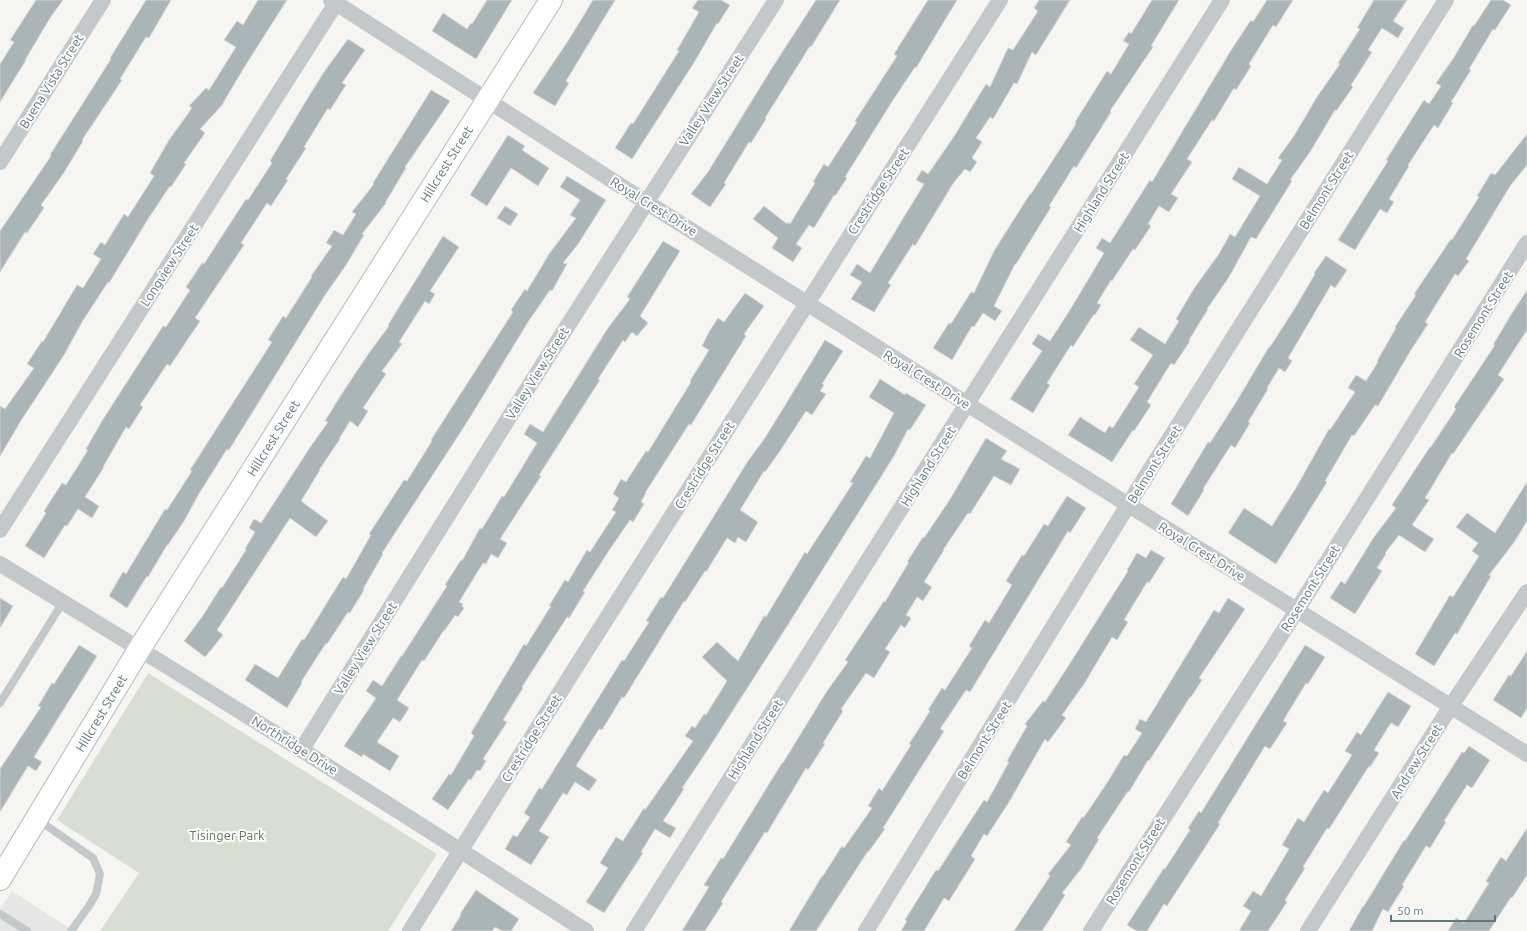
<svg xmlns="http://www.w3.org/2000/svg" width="1527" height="931" viewBox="0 0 1527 931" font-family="Ubuntu,sans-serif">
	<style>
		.built { fill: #e6e7e5 }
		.green { fill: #d9ded2 }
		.building { fill: #a9b5b8; stroke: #d7d7d5 }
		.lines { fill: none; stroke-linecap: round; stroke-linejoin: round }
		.secondary-casing { stroke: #b2bbbe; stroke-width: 24 }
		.lane { stroke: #c3c9cb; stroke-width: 8 }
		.street { stroke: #c3c9cb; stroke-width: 16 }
		.secondary { stroke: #fff; stroke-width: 22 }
		.labels { text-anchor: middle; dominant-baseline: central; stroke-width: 4; stroke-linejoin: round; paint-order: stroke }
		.street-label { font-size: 13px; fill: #5e7880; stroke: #fff }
		.park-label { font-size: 13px; fill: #67775e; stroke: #fff }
	</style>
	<rect width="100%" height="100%" fill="#f6f5f2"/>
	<path class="built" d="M12,891L74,931H0V909Z"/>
	<path class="green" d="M148,673L437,854L388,931H100L139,873L57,820Z"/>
	<path class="building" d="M36,0H63L50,18L25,60H26L0,102V64L14,42L10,40Z
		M146,0H171L149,38L146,37L120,79L122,80L82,140L83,141L63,174L41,205L44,208L27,233L25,232L0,272V231L51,156L50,155L111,59L110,58Z
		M258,0H287L245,66L223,103V104L200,129L205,133L184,163L186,164L171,187L170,186L148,219L109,283L108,282L82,322L64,355L22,419L0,456V406L5,409L34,368L27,364L42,341L43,342L77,285L83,288L101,259L93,254L101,242L105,245L124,214L128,217L154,176L150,173L169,140L192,108L189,106L206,88L209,90L236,47L224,40L237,21L243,25Z
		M487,0H512L476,59L432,31L443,13L467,29L471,23L472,24Z
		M593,0H615L566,81L569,83L555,106L533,93L570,38Z
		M698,0H721L730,5L718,24L717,23L695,61L632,159L615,148L631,123L633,124L679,51L677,50L699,12L692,8Z
		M816,0H840L811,47L810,46L765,118L766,119L751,143L749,142L724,183L726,184L710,207L691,194L708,172L772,68Z
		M928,0H957L916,68L915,67L893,100L845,177L847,178L835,196L834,195L814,228L809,225L796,244L802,248L793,262L772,248L778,238L753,219L764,206L787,224L788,222L790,224L815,183L813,182L824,164L828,167L857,122L855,121L897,56L894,54Z
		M1039,0H1070L1036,55L1032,52L1017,84L1014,83L993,119L990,117L976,138L982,142L972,158L977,162L970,172L965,169L954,182L915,246L913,244L888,283L891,285L874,312L851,299L862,282L850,275L857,264L870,273L924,184L916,180L922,170L928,174L953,138L986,84L990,87L1008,48L1013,50L1038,11L1034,8Z
		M1152,0H1179L1151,46L1153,47L1110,111L1111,112L1076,168L1074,166L1049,206L1051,207L1016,264H1015L994,306L1002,311L995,321L983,313L974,327L972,326L952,360L933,348L949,323L951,324L971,292L974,293L994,251L1030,194H1031L1051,163L1076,124L1075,122L1092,95L1107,71L1111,74L1129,44L1123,41L1129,32L1131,34Z
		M1267,0H1293L1276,27L1273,25L1249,64L1251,66L1236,90L1234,88L1214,121L1212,120L1187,159L1192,162L1171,194L1178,198L1169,212L1159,206L1148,224L1151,226L1135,250L1133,249L1112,281L1111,280L1097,303L1101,305L1095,315L1094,314L1073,347L1071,345L1047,383L1050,385L1033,413L1010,399L1042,351L1032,344L1038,334L1050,341L1070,310L1104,253L1096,248L1102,238L1110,243L1150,180L1152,182L1230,52L1251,20L1253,22Z
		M1374,0H1407L1393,21L1404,28L1398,38L1382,28L1368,50L1372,52L1351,85L1353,87L1336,111L1335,110L1310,152L1290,180L1292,181L1256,239L1251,237L1229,277L1207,309H1208L1189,340L1190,341L1174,365L1171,363L1147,402L1151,405L1134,431L1133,430L1112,462L1068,435L1080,417L1105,433L1109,426L1113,428L1139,387L1134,384L1153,355L1130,340L1139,327L1165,344L1179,321L1176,319L1195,287L1219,254L1230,234L1235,237L1260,196L1232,179L1239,167L1267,184L1282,160L1278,158L1294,136L1317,97L1340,64L1338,63L1360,29L1357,28Z
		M1491,0H1503L1511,5L1495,30L1493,29L1469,69L1471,70L1451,102L1453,103L1438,128L1434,125L1408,165L1409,166L1389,199L1394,202L1387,213L1380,209L1355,250L1338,240L1388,161L1386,160L1424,100L1429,104L1441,86L1436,83L1453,59L1473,25L1474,26Z
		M348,39L365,50L342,83L346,85L330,110L328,108L304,147L306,148L286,179L288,180L271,206L267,203L241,243L244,245L195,318L200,321L170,366L167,364L140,405L143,407L129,429L126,427L103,467H104L85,497L99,506L92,518L78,509L67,526L65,525L44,558L25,546L46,513L44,511L62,483L66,485L88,450L86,449L102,421L163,326L166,327L190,290L186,287L202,263L204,264L246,199L248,200L272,163L270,161L309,96L324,72Z
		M431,90L450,101L405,167L406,168L385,203H386L362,234L364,235L346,265L325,295L229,450L227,449L200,492L184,521L168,545H167L148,577L147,576L127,608L109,596L123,572L126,574L165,509L167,510L192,471L190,470L272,342L268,340L283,316L286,318L312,277L311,276L332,246L326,243L334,230L343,235L356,214L352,212L374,184L373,183Z
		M1527,134V165L1510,186L1466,259L1469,261L1458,276L1455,274L1425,322L1428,324L1411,350L1378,406L1375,405L1354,436L1352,435L1325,481L1327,482L1276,564L1228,533L1244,508L1272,526L1296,488L1329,429L1330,430L1355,392L1348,388L1356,375L1366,381L1378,362L1377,361L1396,328L1395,327L1416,295L1414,294L1451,239L1452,240L1479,197L1477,196L1491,173L1495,175Z
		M508,135L525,146L522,150L549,168L538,186L511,168L487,206L470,195Z
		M567,176L606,200L578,244L563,263L567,264L552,291L550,290L528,322L469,419L382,553L383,554L363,589L364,590L350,613L348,612L327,644L326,643L301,682L302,683L287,708L245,680L255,664L278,678L302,639L304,640L343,577L346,579L371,535L369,534L404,480L407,481L432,441L431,440L513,312L511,310L525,289L527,291L549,254L576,218L570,215L580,200L560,187Z
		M505,206L518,214L510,226L497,218Z
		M443,236L459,247L430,291L435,294L429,304L425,301L399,342L402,344L382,371L386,374L363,408L368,411L358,427L350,421L339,439H340L319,470H320L301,501L328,521L316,537L290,518L217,630L223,635L205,657L184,641L202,617L221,587L222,588L246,550L245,549L255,532L249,528L254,519L261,523L309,449L328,422L325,421L341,395L369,353L389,326L388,325Z
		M663,241L680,251L640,316L648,323L637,336L632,332L625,342L623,340L598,379L600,380L539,475L541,476L500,539L507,543L498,558L491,554L486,564L483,563L459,602L463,604L462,606L464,608L458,617L455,615L445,630H444L424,661L422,660L397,700L409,708L400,722L393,718L377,742L399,756L390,771L363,754L362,757L344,746L376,698L366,691L373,680L382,686L401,656H402L447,586L445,585L461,560L462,561L480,528L482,529L502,496L504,497L537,443L524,434L530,424L543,432L608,328L630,299L627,297Z
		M1326,256L1347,270L1335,288L1331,285L1288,358L1292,361L1285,372L1279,368L1267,388L1268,389L1248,422L1250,423L1235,448L1231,445L1203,489L1204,490L1188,516L1171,504L1208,442L1210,443L1235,404L1269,347H1270L1295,308L1315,274L1314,273Z
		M1527,290V330L1498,375L1504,379L1453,454L1452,453L1425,498L1429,500L1412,525L1434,539L1425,552L1399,535L1385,553L1386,554L1377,568L1382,571L1355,614L1330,598L1341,581L1345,584L1374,537L1396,508L1392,505L1430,447H1431L1456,409L1454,407L1495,345H1493L1509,318Z
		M745,293L764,306L744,334L746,336L691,425L689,424L645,493H646L641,502L644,504L633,522L630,520L610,549L583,591L585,592L569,618L567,617L522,687L523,688L503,720L507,722L483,759L486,761L480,771L477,770L471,780L469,779L448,810L432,799L449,774L451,775L474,736L471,733L524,644L526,646L551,606H549L565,580L568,582L587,550L590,552L616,512L612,510L619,498L613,494L621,479L626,482L646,451L648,452L691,382L690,381L709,350L702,346L709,332L718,318L724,322Z
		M825,340L843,351L822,384L824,385L820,391L826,394L812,415L806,411L780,451L765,472L764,471L740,510L758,522L746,542L738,537L735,543L727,538L706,572L705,571L685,602L684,601L624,698L622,697L602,730L599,729L576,766L597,780L589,791L575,782L567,795L563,793L539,831L549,837L531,865L505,849L513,835L517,837L530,817L524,813L539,788L542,789L622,660L624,661L649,622L646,621L661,597L663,598L748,461L765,438Z
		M880,379L905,395L906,393L926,405L910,430L908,429L894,456L789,623L703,757L682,788L684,789L663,821L676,828L670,838L655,829L641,852L643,853L604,913L586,902L608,868L600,863L616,837L623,841L644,808L645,810L693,741L685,736L692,726L695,728L704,714L706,715L727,681L702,657L717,642L738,661L764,616L766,617L805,552L807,554L853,483L850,482L866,456L870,458L894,413L869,397Z
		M986,438L1007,451L1001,459L1020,469L1011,485L994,476L970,514L968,513L943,550H944L924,582L932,587L923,601L917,597L906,615L911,618L905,628L901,625L885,649L890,652L874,678L866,673L841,709L843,711L823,743L825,744L808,770L806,768L767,833L765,832L721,902L723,903L705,931H682L709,887L704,885L721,858L723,859L782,763H783L827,691L848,662L845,660L884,601L885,602L909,562H907L923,537L924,538L949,501Z
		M1527,482V521L1515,541L1489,575L1491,576L1457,634L1455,633L1434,666L1415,654L1450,595L1453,597L1479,556L1472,551L1478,543L1456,527L1467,513L1495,533Z
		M1067,496L1086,508L1070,533L1068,531L970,692L966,690L940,729L944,731L883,828L885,829L869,851H868L816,931H789L822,876H823L842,846L844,848L872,808L868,806L879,788L882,791L911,745L909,744L930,711L928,710L942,688L945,690L972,648L969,646L985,620L989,623L1012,585L1006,581L1022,555L1024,556L1044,524L1048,526Z
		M1151,550L1165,558L1149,583L1147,582L1124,620L1128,622L1117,640L1112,637L1084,684L1062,715L1066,718L1048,742L1045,739L1009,802L987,836L984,834L971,856L975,859L949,901L944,898L924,931H901L907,921L905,920L936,870L938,871L984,800L987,802L1009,762L1007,761L1027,726L1025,724L1043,701L1045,702L1069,665L1128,571L1127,570L1137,553L1146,558Z
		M0,598L13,606L0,628Z
		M1228,598L1245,609L1199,678L1202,680L1191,697H1190L1149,761L1148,760L1129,792L1128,791L1097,838L1099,839L1081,869L1062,893L1065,895L1048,922L1042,931H1014L1050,876L1048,874L1071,845L1066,842L1082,817H1084L1105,786L1124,755L1127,756L1142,733L1135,729L1140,719L1146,722L1214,610L1219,613Z
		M79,645L97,656L34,757L42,762L36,771L28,766L0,812V769L41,707L38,706L52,683L54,684Z
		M1305,645L1325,657L1308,684L1306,683L1283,721L1287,723L1270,749L1265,746L1218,823L1220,824L1167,906L1164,904L1147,931H1137L1127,925L1164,868L1165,869L1190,830L1188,828L1199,811L1201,813Z
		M1527,651V708L1521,718L1493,700L1509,675L1511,676Z
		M1388,692L1411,706L1398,727L1391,723L1387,729L1374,750L1379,753L1370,767L1369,766L1329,829L1327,828L1303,867L1305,868L1285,900L1287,902L1268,931H1239L1251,911L1243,906L1253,891L1261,896L1289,849L1282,845L1298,818L1304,822L1324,790L1328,793L1352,755L1345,751L1357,732L1361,735Z
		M1469,746L1490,760L1472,788L1467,785L1444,821L1446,822L1430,848L1426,846L1402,885L1404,886L1388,912L1383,909L1372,931H1349L1363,906H1364L1404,840L1405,841L1462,752L1464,753Z
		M1527,828V875L1512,898L1511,897L1489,931H1448L1456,918L1464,923L1489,883L1486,881L1501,857L1506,861Z
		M476,890L519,919L511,931H502L495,927L492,931H451L461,915L460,914Z"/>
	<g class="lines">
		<g class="secondary-casing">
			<path id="secondary" d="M0,879L140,648L551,0"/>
		</g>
		<path class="lane" d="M0,703L63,602
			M37,819L93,858L100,874L96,894L89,906L71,931
			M0,914L27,931"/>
		<path class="street" d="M331,0L646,202L967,404L1527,754
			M0,162L103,0
			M0,530L338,0
			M0,564C197,683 392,806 586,931
			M302,749L508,419L776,0
			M410,931L586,651L1000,0
			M634,931L1222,0
			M866,931L1128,505L1446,0
			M1091,931L1297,610L1527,243
			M1308,931L1451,706L1527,592"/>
		<use href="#secondary" class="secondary"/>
	</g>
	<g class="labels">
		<g class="street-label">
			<text transform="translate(51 81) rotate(-58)">Buena Vista Street</text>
			<text transform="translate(711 100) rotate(-57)">Valley View Street</text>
			<text transform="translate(446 164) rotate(-58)">Hillcrest Street</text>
			<text transform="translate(1326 190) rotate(-58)">Belmont Street</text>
			<text transform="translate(878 191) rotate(-57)">Crestridge Street</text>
			<text transform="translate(1101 192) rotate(-58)">Highland Street</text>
			<text transform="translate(654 206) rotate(32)">Royal Crest Drive</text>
			<text transform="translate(169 265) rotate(-57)">Longview Street</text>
			<text transform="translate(1483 314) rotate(-58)">Rosemont Street</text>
			<text transform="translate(537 373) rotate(-58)">Valley View Street</text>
			<text transform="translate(927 379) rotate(32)">Royal Crest Drive</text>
			<text transform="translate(273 438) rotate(-58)">Hillcrest Street</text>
			<text transform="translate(1154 464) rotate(-58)">Belmont Street</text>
			<text transform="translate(704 465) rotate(-58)">Crestridge Street</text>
			<text transform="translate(928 466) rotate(-58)">Highland Street</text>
			<text transform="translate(1202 551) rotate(32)">Royal Crest Drive</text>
			<text transform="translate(1310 588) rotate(-58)">Rosemont Street</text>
			<text transform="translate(365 648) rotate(-58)">Valley View Street</text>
			<text transform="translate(101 713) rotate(-59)">Hillcrest Street</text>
			<text transform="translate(531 738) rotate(-58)">Crestridge Street</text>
			<text transform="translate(755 739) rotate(-58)">Highland Street</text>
			<text transform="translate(984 740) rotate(-58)">Belmont Street</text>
			<text transform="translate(295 745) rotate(32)">Northridge Drive</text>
			<text transform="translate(1416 761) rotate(-58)">Andrew Street</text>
			<text transform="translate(1135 861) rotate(-58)">Rosemont Street</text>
		</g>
		<g class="park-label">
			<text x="227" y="835">Tisinger Park</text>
		</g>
	</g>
	<path d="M1391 915v6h104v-6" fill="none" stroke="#5e7880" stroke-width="2"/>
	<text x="1397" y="915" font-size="12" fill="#5e7880" stroke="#ffffff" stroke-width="3" paint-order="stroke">50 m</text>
</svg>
